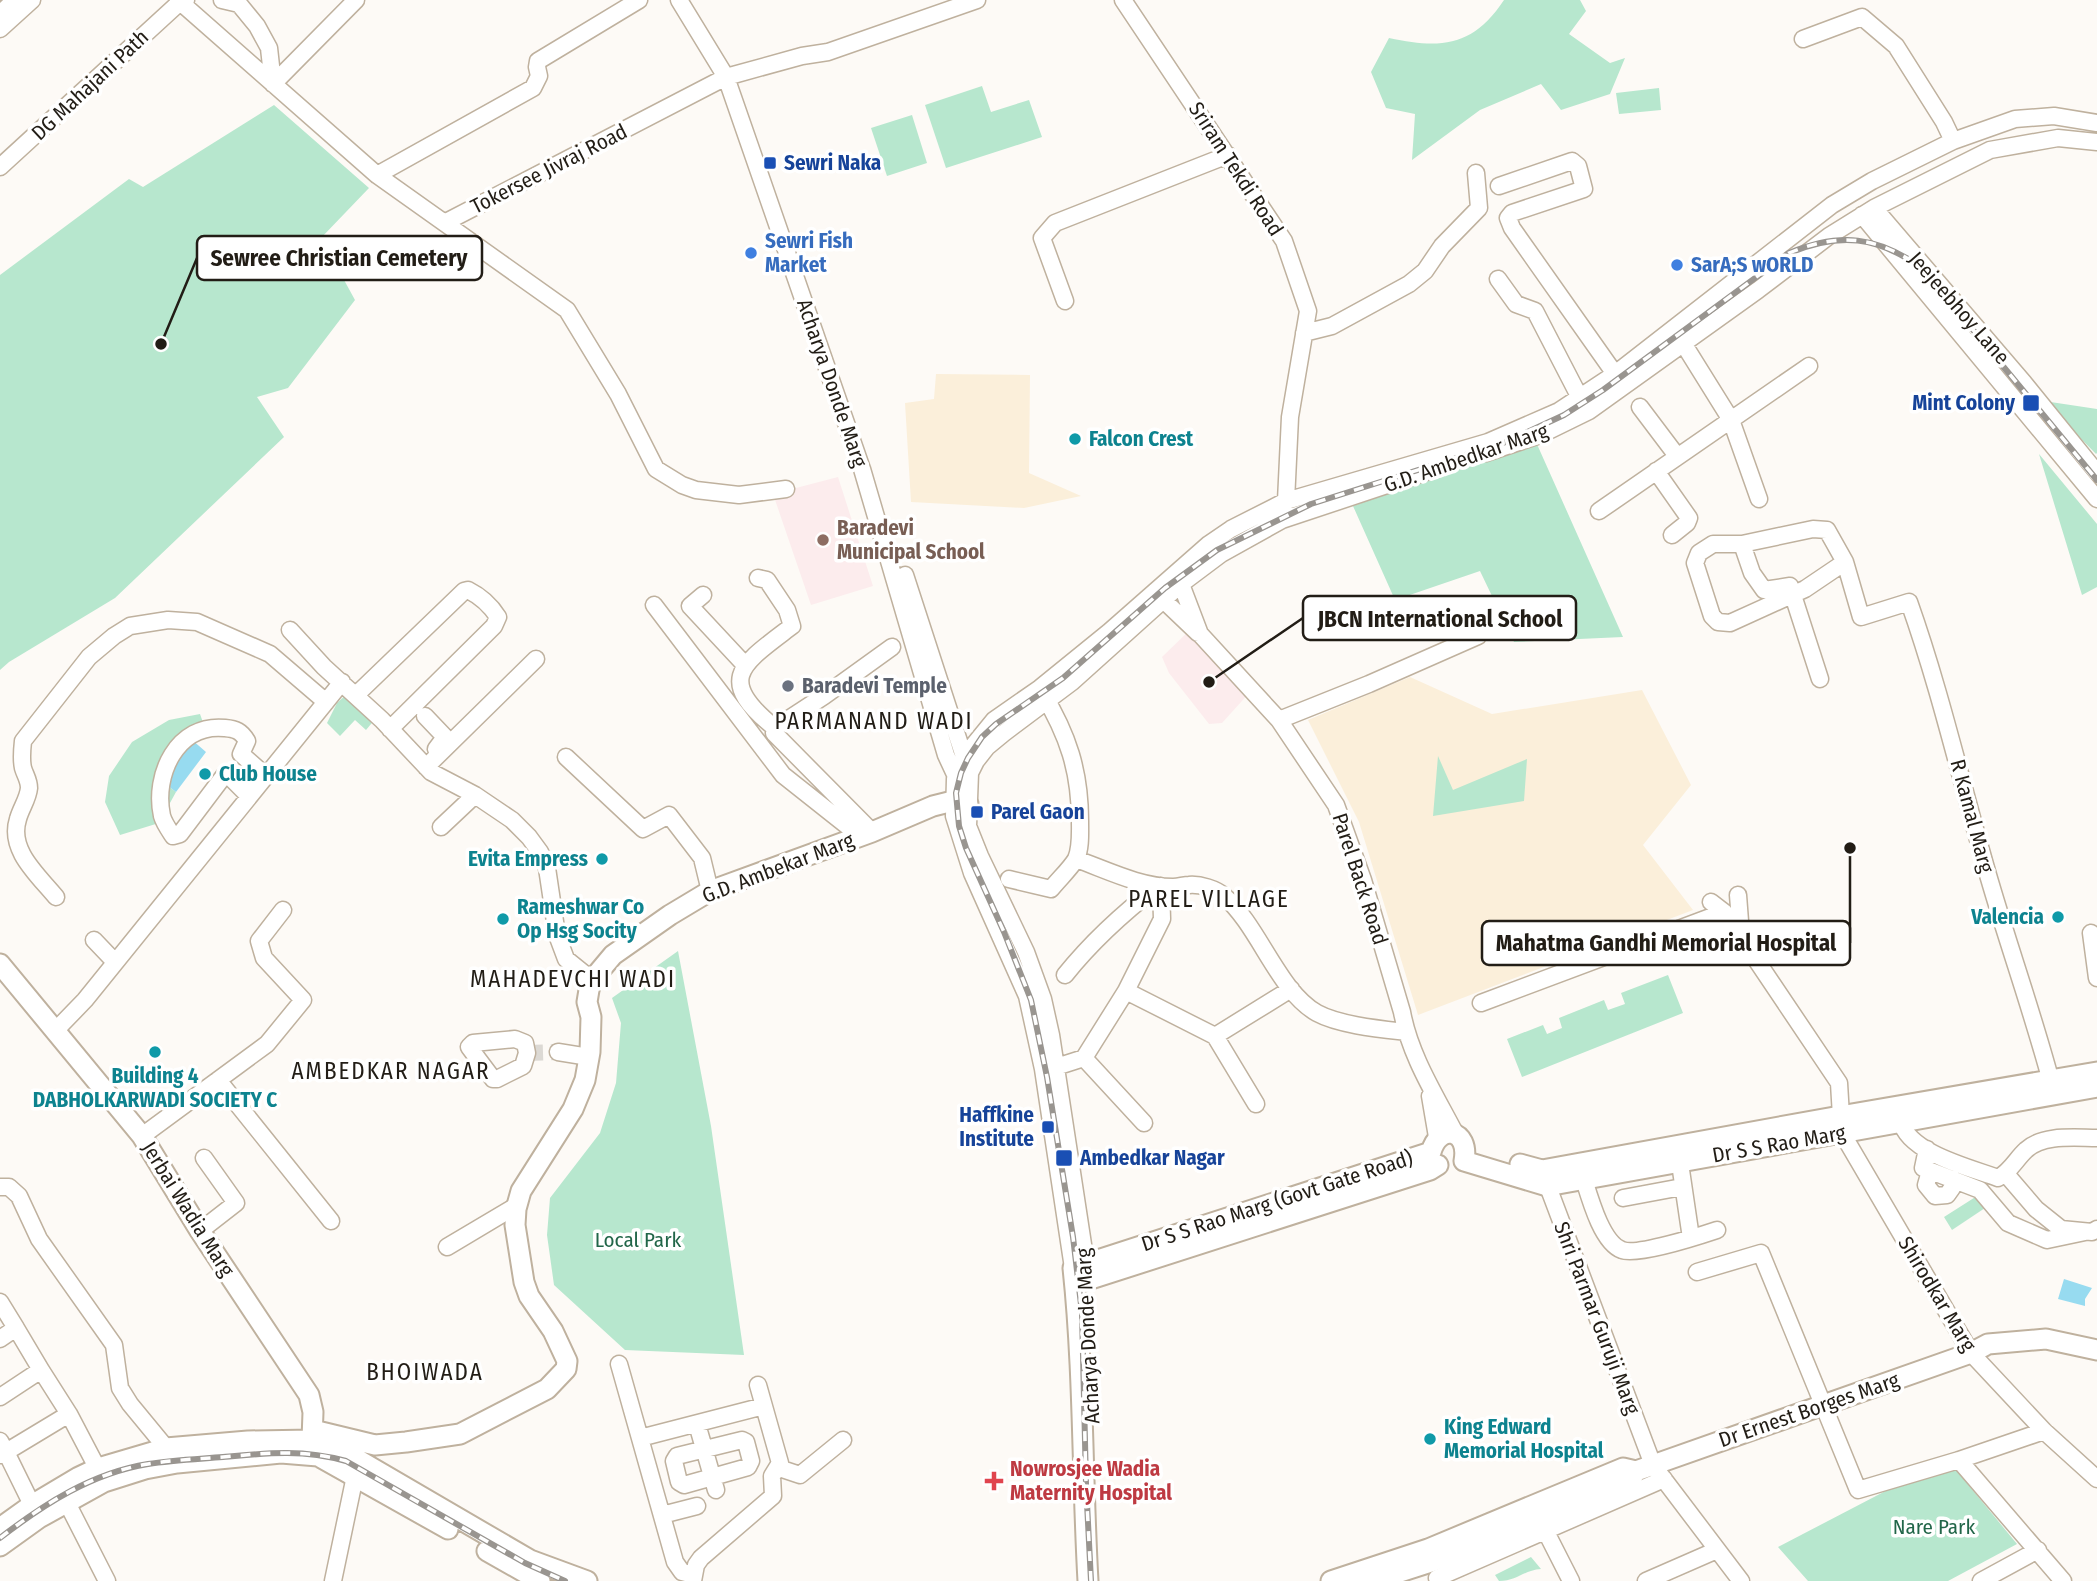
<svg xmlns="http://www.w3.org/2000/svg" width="2097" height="1581" viewBox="0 0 2097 1581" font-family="'Fira Sans Condensed',sans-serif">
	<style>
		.industrial { fill: #fbefda }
		.education { fill: #fceced }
		.green { fill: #b7e7ce }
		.water { fill: #97dbf0 }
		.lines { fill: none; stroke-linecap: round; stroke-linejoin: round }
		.minor-tunnel { stroke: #dcd9d4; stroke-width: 16; stroke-dasharray: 16 8; stroke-linecap: butt }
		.minor-casing { stroke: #bfb19e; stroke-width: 19 }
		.major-casing { stroke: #bfb19e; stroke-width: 23 }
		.minor { stroke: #fff; stroke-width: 16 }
		.major { stroke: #fff; stroke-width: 19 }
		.rail-casing { stroke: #999590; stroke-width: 6 }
		.rail { stroke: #fff; stroke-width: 3.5; stroke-dasharray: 10; stroke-linecap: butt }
		.transit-dot { fill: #1a4fb4; stroke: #fff; stroke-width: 2.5 }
		.shop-dot { fill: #3f7fe0; stroke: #fff; stroke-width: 2.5 }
		.culture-dot { fill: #0f9aa8; stroke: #fff; stroke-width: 2.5 }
		.education-dot { fill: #8d6e63; stroke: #fff; stroke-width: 2.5 }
		.worship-dot { fill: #6b7280; stroke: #fff; stroke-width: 2.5 }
		.health-dot { fill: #e0444e; stroke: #fff; stroke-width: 2.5 }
		.labels { text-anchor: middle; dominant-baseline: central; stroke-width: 7; stroke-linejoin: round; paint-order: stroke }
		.street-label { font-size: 21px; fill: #221d16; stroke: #fff }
		.transit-label { font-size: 21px; font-weight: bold; fill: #164399; stroke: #fff; text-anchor: start }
		.shop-label { font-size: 21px; font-weight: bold; fill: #366cbe; stroke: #fff; text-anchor: start }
		.culture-label { font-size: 21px; font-weight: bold; fill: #0d838f; stroke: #fff; text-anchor: start }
		.education-label { font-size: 21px; font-weight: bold; fill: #785e54; stroke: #fff; text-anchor: start }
		.worship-label { font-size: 21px; font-weight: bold; fill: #5b616d; stroke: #fff; text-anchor: start }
		.park-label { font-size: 21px; fill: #226649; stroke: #fff }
		.health-label { font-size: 21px; font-weight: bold; fill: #be3a42; stroke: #fff; text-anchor: start }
		.neighbourhood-label { font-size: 23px; letter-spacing: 2px; fill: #221d16; stroke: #fff }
		.leader { fill: none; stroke: #221d16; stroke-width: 2.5 }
		.callout-dot { fill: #221d16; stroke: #fff; stroke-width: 2.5 }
		.callout { fill: #fff; stroke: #221d16; stroke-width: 2.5 }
		.callout-label { font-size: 23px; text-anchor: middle; font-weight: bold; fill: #221d16 }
	</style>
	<rect width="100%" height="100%" fill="#fdfaf6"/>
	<path class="industrial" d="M936,374L1030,375L1029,473L1081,496L1024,508L911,502L905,403L934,399Z
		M1410,677L1492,714L1642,690L1691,785L1643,845L1693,910L1418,1015L1359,822L1308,720Z"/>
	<path class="education" d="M838,477L873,586L811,605L773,494Z
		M1195,625L1251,691L1222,723L1209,724L1169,673L1162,657Z"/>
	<path class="green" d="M1504,0H1580L1586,11L1569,34L1610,63L1625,58L1610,94L1561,110L1541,84L1480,110L1412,160L1415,114L1386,108L1371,72L1389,38C1441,49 1473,47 1504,0Z
		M982,86L991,112L1029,100L1042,137L946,168L925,105Z
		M1659,88L1661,110L1619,114L1616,93Z
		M274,105L369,188L321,238L355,300L288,388L257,397L284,437L115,598L9,662L0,670V275L129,179L143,187Z
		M912,115L927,163L887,176L871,128Z
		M2044,401L2097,409V453L2096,454Z
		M1536,442L1623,637L1514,642L1480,571L1395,600L1353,506Z
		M2039,454L2097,524V587L2082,595Z
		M350,691L376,718L366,730L355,720L340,736L327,723L337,703Z
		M200,714L206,731L191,739L159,779L176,792L159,823L120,835L105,802L109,776L132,742L169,720Z
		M1438,756L1453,790L1527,759L1524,801L1433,816Z
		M678,951L711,1126L744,1355L625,1350L554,1285L547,1235L550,1198L600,1133L616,1083L621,1023L612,998Z
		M1668,975L1683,1013L1522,1077L1507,1039L1543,1025L1547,1034L1562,1028L1559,1018L1604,1000L1608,1010L1625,1004L1621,993Z
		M1977,1196L1985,1208L1952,1230L1944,1217Z
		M1947,1459L2017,1544L1948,1581H1808L1778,1547Z
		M1531,1557L1541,1569C1524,1570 1517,1581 1499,1581L1495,1575Z"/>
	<path class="water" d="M191,739L206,752L176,792L159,779Z
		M2064,1279L2092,1288L2085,1299V1306L2058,1299Z"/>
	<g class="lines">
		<path class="minor-tunnel" d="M527,1053L558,1052"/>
		<g class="minor-casing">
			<path id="minor" d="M178,0L377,175L567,310L618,394L656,469L682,485L696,490L739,495L786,489
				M222,0L239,4L257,26L269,48L273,84
				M679,0L726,77L862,469L946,755L959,783
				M1123,0L1284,241L1308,311L1290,417L1286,501L1284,510
				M0,29L32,0
				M1803,39L1862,17L1896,46L1944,122L1953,141
				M273,84L356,0
				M0,167L180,2L186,0
				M377,175L533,88L539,76L537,67L538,61L639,0
				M1499,186L1572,161L1578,166L1584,189L1512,213L1508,218L1512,228L1615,374
				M1874,208L2024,383L2097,473
				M1862,215L2097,499
				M446,222L726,77L802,56L828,52L977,0
				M1498,279L1516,304L1535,311L1580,398
				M1065,301L1042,238L1055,223L1228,155
				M1304,333L1332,326L1409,284L1425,271L1442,246L1479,208L1476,173
				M1683,343L1731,420L1759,499
				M1640,407L1677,456
				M1486,453L1540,435L1589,411L1758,290L1829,236L1874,208L1990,150L2058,138L2097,142
				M1656,471L1689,518L1687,523L1672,535
				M1599,511L1809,366
				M1742,544L1752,573L1764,590L1790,586L1820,679
				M1845,562L1827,530L1813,529L1742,544H1713L1699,553L1695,563L1712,616L1718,622L1730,623L1805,589L1845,562L1861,617L1909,602C1942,695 1963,791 1991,885C2011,953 2035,1020 2053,1089
				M905,575L967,766
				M758,578L767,580L787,610L792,626C742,664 714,679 775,728
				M1181,584L1200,634L1279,720L1336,805L1363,880L1402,1012C1410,1056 1436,1096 1456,1135
				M1156,593L1198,633
				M703,595L690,606L745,665
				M654,605L783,775L860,836
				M290,630L324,667L382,720L431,772L475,795L512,820L529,837L540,852L547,868L557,935L566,959L592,980
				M356,695L464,591L468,590C480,596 491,606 498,617L494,626L390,729
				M425,716L445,737L436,749
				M1279,720L1369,684L1478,636
				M566,757L643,829L669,815L702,858L710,891
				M426,767L536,659
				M249,796L226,773L180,834L173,836C169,830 164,823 162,816C153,775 177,723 225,728C236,729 241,731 247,741L241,754L266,776
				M441,827L475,795
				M872,832L774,733L775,728L824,696L892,647
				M1076,859C1107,870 1140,887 1173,887C1179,887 1184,885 1189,885C1200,884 1216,889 1224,896C1259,926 1278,991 1317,1013C1339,1025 1380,1029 1406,1032
				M1009,879L1051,889C1059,879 1070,869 1076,859C1081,848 1080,833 1080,821C1080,771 1068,735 1042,692
				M1738,895L1741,934
				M56,897C38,875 8,850 18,819C21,808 28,799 29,788C29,780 25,775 23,768C21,759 22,750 23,741L89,657L114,636L130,626L168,620L197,622L270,654L326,702
				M1711,902L1724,912L1839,1083L1842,1133L1971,1353L2044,1431L2097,1479
				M2091,933L2097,978
				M94,940L115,962
				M1065,975C1093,940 1123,913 1158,886
				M1126,991L1215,1036L1291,989
				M1481,1003L1724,912
				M55,1031L85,1000L342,682
				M1215,1036L1256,1104
				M515,1039L525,1043L527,1053L523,1066L497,1079H493L469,1047L473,1043Z
				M558,1052L589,1057
				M1084,1058L1144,1123
				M1056,1067L1084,1058L1126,991L1162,919L1161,886
				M218,1080L331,1221
				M1430,1096L1437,1137
				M1901,1121C1908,1153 1971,1168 1998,1178C2011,1171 2016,1159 2026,1150C2043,1134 2075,1138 2097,1138
				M142,1136L267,1044L303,1000L264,958L259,941L283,910
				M1927,1149L1923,1168L1980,1190L2008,1223L2047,1240L2085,1232
				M1678,1150L1691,1238
				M1581,1170C1588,1191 1600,1242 1622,1250C1637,1256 1699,1236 1717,1230
				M1930,1171L1926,1185L1935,1196L1947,1195L1952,1188L1953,1179
				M2006,1174L2036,1209L2061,1229L2092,1232L2097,1229
				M1544,1176L1653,1465L1741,1581
				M0,1187H9L19,1196L39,1239L114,1345L120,1388L130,1404L172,1455
				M1623,1198L1682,1187
				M200,1231L236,1203L204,1158
				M447,1247L516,1206
				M1086,1264L1051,1035L1043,999L1026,952L980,856L968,826L970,773L976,761L987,747L1004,733L1072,682L1181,584L1221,554L1282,520L1435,469
				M1073,1268L1043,1069L1027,996L972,873L954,816L955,779L972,747L994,720L1040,688L1109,632L1209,544L1231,529L1286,501L1488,442L1559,411L1615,374L1832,205L1872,181L1953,141L2015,119L2054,116L2097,123
				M1697,1272L1761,1253L1858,1490L1959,1460L2044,1431
				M0,1302L16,1328
				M0,1339L16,1328L41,1370L0,1397
				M619,1364L675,1562L682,1572L694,1575
				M41,1370L69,1414L102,1477
				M697,1424L716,1490
				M640,1438L764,1406
				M742,1440L746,1442L751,1461L748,1467L684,1485L679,1482L674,1461L677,1456Z
				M0,1441L6,1452L69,1414
				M0,1455L6,1452L37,1515
				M1959,1460L2063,1581
				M779,1468L800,1475L843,1440
				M62,1493L107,1581
				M662,1515L697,1506
				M1542,1524L1571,1581
				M1437,1578L1664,1479
				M333,1581L355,1476V1467
				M693,1581L696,1565L701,1558L773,1496L772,1476L780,1463L758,1385
				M1646,1581L1717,1550
				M1981,1581L2038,1550"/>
		</g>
		<g class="major-casing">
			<path id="major" d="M0,16L17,0
				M0,964L142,1136L200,1231L309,1395L313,1412L312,1440
				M1431,1152C1439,1123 1470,1129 1464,1161
				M1464,1161L1547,1186L2097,1087
				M1520,1164L1542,1170L1840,1116L2097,1072
				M1075,1284L1430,1170L1438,1165
				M313,1430L375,1445L406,1442L460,1434L547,1389L566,1369L567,1361L553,1331L529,1296L524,1282L515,1225L516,1209L521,1191L573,1109L585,1080L590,1052L591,1017L587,1002L589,990L592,980L613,955L670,915L710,891L872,832L933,806L953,801L968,804
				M0,1528L32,1505L79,1477L98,1468L166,1448L248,1441L312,1440L333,1446L355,1458L530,1560L587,1581
				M0,1546L39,1518L104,1482L145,1469L177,1463L281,1453L318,1456L448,1529
				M487,1551L540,1581
				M1088,1581C1082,1477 1084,1372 1073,1268L1431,1152
				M1331,1581L1428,1549L1623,1468L1636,1471L1971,1353L1988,1344L2046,1339L2097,1350
				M1372,1581L1434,1561L1627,1485L1636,1471"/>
		</g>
		<use href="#minor" class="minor"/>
		<use href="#major" class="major"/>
		<g class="rail-casing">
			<path id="rail" d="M0,1538C44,1504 92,1473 148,1464C172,1460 198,1459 223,1457C267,1453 302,1449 346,1461L525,1563L565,1581
				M1091,1581L1086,1484L1082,1313L1073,1237L1047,1077L1031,1000L1004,932L966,848L959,826L956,793L961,773L968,758L982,737L996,724L1063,678L1165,588L1217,550L1311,504L1506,442L1564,415L1603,390L1789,253C1840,232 1877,236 1922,268L2097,480"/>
		</g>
		<use href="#rail" class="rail"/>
	</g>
	<g class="transit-dot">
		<rect x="763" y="156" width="14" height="14" rx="3.5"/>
		<rect x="2022" y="394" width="18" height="18" rx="3.5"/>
		<rect x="970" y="805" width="14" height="14" rx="3.5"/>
		<rect x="1041" y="1120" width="14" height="14" rx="3.5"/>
		<rect x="1055" y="1149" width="18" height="18" rx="3.5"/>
	</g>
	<g class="shop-dot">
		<circle cx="751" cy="253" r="7"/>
		<circle cx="1677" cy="265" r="7"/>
	</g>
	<g class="culture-dot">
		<circle cx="1075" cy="439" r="7"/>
		<circle cx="205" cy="774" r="7"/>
		<circle cx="602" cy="859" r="7"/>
		<circle cx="2058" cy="917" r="7"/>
		<circle cx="503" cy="919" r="7"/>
		<circle cx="155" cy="1052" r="7"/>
		<circle cx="1430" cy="1439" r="7"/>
	</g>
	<circle class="education-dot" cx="823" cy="540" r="7"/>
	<circle class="worship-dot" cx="788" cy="686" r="7"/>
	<path class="health-dot" d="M990.5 1470.5h7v7h7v7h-7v7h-7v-7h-7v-7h7z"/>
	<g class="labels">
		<g class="street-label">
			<text transform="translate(90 85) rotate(-43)">DG Mahajani Path</text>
			<text transform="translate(549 169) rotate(-27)">Tokersee Jivraj Road</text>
			<text transform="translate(1236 169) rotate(57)">Sriram Tekdi Road</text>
			<text transform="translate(1959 308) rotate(49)">Jeejeebhoy Lane</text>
			<text transform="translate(832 383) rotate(71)">Acharya Donde Marg</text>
			<text transform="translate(1466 458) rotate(-19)">G.D. Ambedkar Marg</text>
			<text transform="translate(1972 816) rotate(75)">R Kamal Marg</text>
			<text transform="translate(778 868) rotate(-21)">G.D. Ambekar Marg</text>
			<text transform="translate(1360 879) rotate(72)">Parel Back Road</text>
			<text transform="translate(1779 1144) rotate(-10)">Dr S S Rao Marg</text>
			<text transform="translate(1277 1201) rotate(-18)">Dr S S Rao Marg (Govt Gate Road)</text>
			<text transform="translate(188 1209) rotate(58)">Jerbai Wadia Marg</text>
			<text transform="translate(1937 1294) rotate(59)">Shirodkar Marg</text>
			<text transform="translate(1597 1318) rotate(69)">Shri Parmar Guruji Marg</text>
			<text transform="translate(1088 1336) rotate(-93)">Acharya Donde Marg</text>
			<text transform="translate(1809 1410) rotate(-19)">Dr Ernest Borges Marg</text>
		</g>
		<g class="transit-label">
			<text x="784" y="163">Sewri Naka</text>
			<text x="2015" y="403" text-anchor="end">Mint Colony</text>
			<text x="991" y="812">Parel Gaon</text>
			<text x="1034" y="1115" text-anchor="end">Haffkine<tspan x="1034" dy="24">Institute</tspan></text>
			<text x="1080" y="1158">Ambedkar Nagar</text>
		</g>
		<g class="shop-label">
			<text x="765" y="241">Sewri Fish<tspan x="765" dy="24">Market</tspan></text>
			<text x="1691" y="265">SarA;S wORLD</text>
		</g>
		<g class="culture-label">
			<text x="1089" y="439">Falcon Crest</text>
			<text x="219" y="774">Club House</text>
			<text x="588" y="859" text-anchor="end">Evita Empress</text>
			<text x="517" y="907">Rameshwar Co<tspan x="517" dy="24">Op Hsg Socity</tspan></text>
			<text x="2044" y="917" text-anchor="end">Valencia</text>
			<text x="155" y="1076" text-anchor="middle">Building 4<tspan x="155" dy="24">DABHOLKARWADI SOCIETY C</tspan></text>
			<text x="1444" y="1427">King Edward<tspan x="1444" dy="24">Memorial Hospital</tspan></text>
		</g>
		<g class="education-label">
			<text x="837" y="528">Baradevi<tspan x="837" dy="24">Municipal School</tspan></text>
		</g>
		<g class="worship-label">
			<text x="802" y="686">Baradevi Temple</text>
		</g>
		<g class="park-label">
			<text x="638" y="1240">Local Park</text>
			<text x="1934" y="1527">Nare Park</text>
		</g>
		<g class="health-label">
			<text x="1010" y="1469">Nowrosjee Wadia<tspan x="1010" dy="24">Maternity Hospital</tspan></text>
		</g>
		<g class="neighbourhood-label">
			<text x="874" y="721">PARMANAND WADI</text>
			<text x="1209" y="899">PAREL VILLAGE</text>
			<text x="573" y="979">MAHADEVCHI WADI</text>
			<text x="391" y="1071">AMBEDKAR NAGAR</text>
			<text x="425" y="1372">BHOIWADA</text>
		</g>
	</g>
	<path class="leader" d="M161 344L197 258M1209 682L1303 618M1850 848L1850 943"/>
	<g class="callout-dot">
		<circle cx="161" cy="344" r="7"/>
		<circle cx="1209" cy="682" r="7"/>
		<circle cx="1850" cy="848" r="7"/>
	</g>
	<g class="callout">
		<rect x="197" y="236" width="285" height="44" rx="7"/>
		<rect x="1303" y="596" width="273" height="44" rx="7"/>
		<rect x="1482" y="921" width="368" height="44" rx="7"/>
	</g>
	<g class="callout-label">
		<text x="339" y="266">Sewree Christian Cemetery</text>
		<text x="1440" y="627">JBCN International School</text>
		<text x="1666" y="951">Mahatma Gandhi Memorial Hospital</text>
	</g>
</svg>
